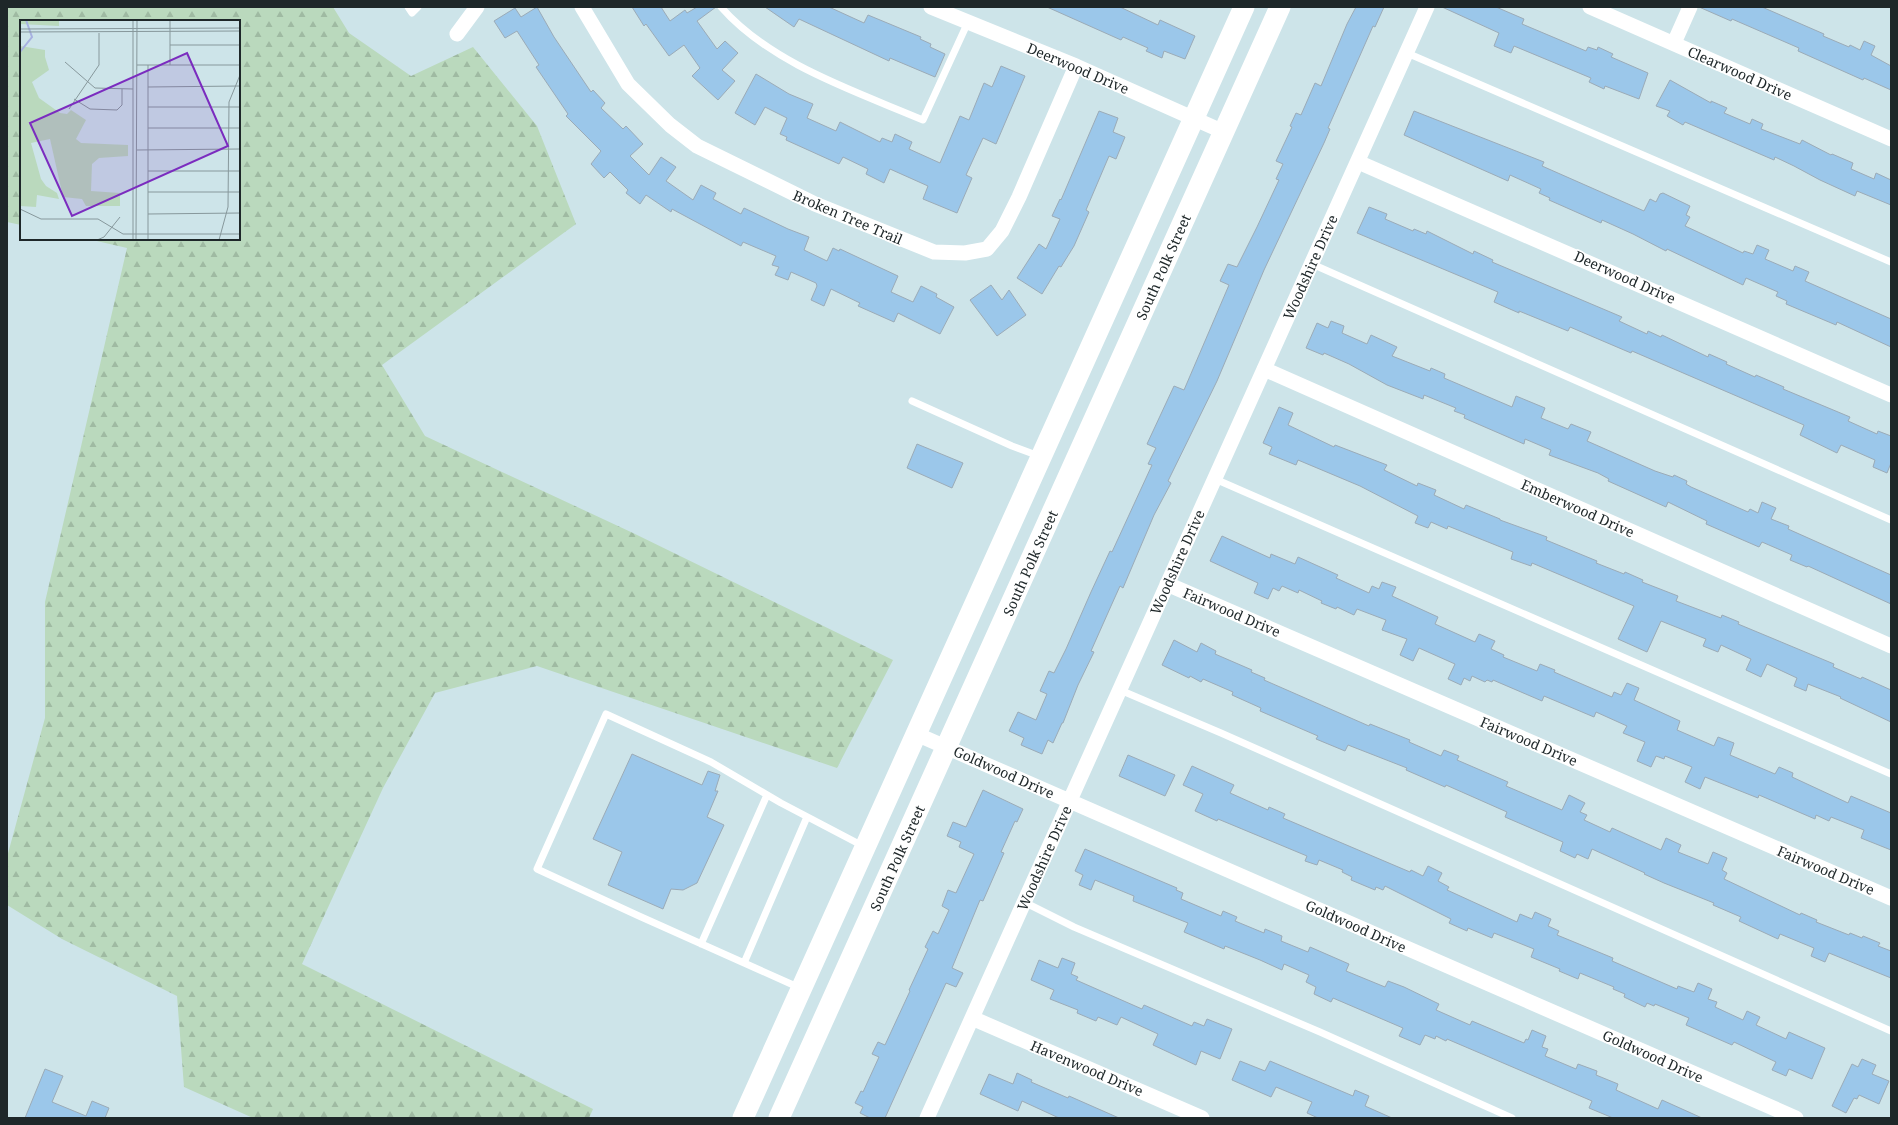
<svg xmlns="http://www.w3.org/2000/svg" width="1898" height="1125" viewBox="0 0 1898 1125" font-family="'Noto Serif',serif">
	<style>
		.forest { fill: url(#forest-firs) }
		.building { fill: #9bc7ea; stroke: #9babb7 }
		.lines { fill: none; stroke-linecap: round; stroke-linejoin: round }
		.lane { stroke: #fff; stroke-width: 7 }
		.street { stroke: #fff; stroke-width: 15 }
		.secondary { stroke: #fff; stroke-width: 21 }
		.labels { text-anchor: middle; dominant-baseline: central; stroke-width: 3.5; stroke-linejoin: round; paint-order: stroke }
		.street-label { font-size: 14px; fill: #1e2729; stroke: #fff }
		.inset-river { fill: none; stroke: #a7b1e0; stroke-width: 2 }
		.inset-road { fill: none; stroke: #87989c; stroke-width: 1 }
		.view { fill: #7b2cbf; fill-opacity: 0.15; stroke: #7b2cbf; stroke-width: 2 }
		.inset-edge { fill: none; stroke: #1e2729; stroke-width: 2 }
	</style>
	<defs>
		<pattern id="forest-firs" width="22" height="20" patternUnits="userSpaceOnUse"><rect width="22" height="20" fill="#bad9bd"/><path d="M5 1l3.5 6h-7zM16 11l3.5 6h-7z" fill="#9fbaa2"/></pattern>
	</defs>
	<rect width="100%" height="100%" fill="#cde4e9"/>
	<path class="forest" d="M7,7H333L349,33L411,76L473,47L537,126L576,224L382,365L425,436L633,533L893,660L837,768L537,666L435,693L383,788L302,964L593,1109L589,1118H253L184,1087L177,996L62,939L7,905V857L45,718V602L127,248L88,239H239V21H21V225L7,222Z"/>
	<path class="building" d="M537,7L554,37L591,92L593,90L605,103L601,108L623,129L626,126L643,144L630,156L649,175L661,157L676,167L666,181L693,200L701,185L716,193L713,199L741,214L744,208L788,229L809,237L804,250L827,261L833,248L839,251L840,249L898,276L891,292L913,302L921,286L937,294L936,297L954,307L940,334L898,313L894,322L858,306L860,303L831,289L824,306L811,300L817,286L816,283L791,272L788,280L775,275L779,267L772,265L776,256L743,242L741,246L672,209L671,212L646,195L640,204L626,193L628,190L610,172L604,178L591,164L601,151L566,116L568,114L536,67L539,65L517,31L505,38L494,21L515,8L521,17Z
		M632,7H661L670,21L685,10L687,13L697,7H716L697,21L717,49L725,41L738,53L722,70L735,81L718,100L692,76L700,68L684,45L669,56L646,24L644,26Z
		M765,7H829L864,23L868,15L921,37L920,39L931,44L930,47L945,54L935,77L890,58L889,61L799,19L794,27Z
		M1047,7H1120L1158,25L1160,20L1195,36L1185,59L1164,51L1162,58L1146,51L1148,48L1123,37L1121,40Z
		M1356,7H1384L1375,27L1373,26L1328,128L1330,129L1324,143L1264,270L1217,381L1168,481L1171,483L1154,515L1123,588L1120,586L1111,606L1091,651L1094,652L1078,685L1063,723H1062L1053,743L1048,740L1042,754L1021,745L1024,738L1009,731L1018,712L1036,720L1047,694L1040,691L1049,671L1054,673L1066,649L1091,592L1110,551L1112,552L1152,465L1148,464L1156,448L1147,444L1174,386L1184,390L1229,285L1220,281L1228,264L1237,267L1257,227L1279,180L1276,179L1283,164L1276,161L1292,127L1290,126L1296,113L1301,115L1315,83L1321,86L1347,24Z
		M1442,7H1496L1524,19L1522,24L1586,51L1588,47L1597,50L1598,47L1613,54L1611,57L1648,73L1639,99L1605,86L1604,89L1589,82L1591,78L1514,46L1511,53L1494,46L1499,33Z
		M1699,7H1762L1824,34L1823,36L1849,47L1850,45L1860,50L1864,41L1875,46L1871,55L1891,66V90L1864,78L1863,80L1798,51L1799,48L1732,19L1731,21Z
		M1001,66L1025,76L996,144L983,138L966,175L972,178L957,213L923,199L928,186L890,169L884,183L866,174L868,169L843,157L839,164L786,140L787,137L780,134L787,118L765,107L755,125L735,113L756,74L789,94L813,104L807,118L836,131L840,122L880,142L882,138L892,142L895,134L912,142L909,149L940,163L960,116L969,120L984,83L992,87Z
		M1670,80L1711,103V101L1727,108L1724,113L1750,124L1752,119L1763,124L1761,129L1800,144L1802,140L1831,155L1832,154L1853,163L1851,169L1874,179L1876,173L1891,180V205L1857,191L1855,196L1820,180L1794,166L1775,157L1774,160L1685,122L1683,125L1667,116L1670,111L1656,106Z
		M1099,111L1118,118L1113,132L1125,137L1116,159L1109,156L1086,210L1089,212L1074,246L1061,267L1059,266L1042,294L1017,278L1039,244L1046,249L1060,219L1052,216L1060,199L1061,200Z
		M1414,111L1544,162L1542,166L1644,211L1650,199L1656,202L1660,194L1663,193L1690,206L1686,215L1690,217L1685,226L1743,253L1744,251L1753,254L1757,245L1769,250L1765,259L1793,271L1795,266L1809,272L1805,281L1891,319V347L1837,322L1836,325L1786,304L1787,301L1776,296L1778,292L1746,278L1743,285L1667,249L1666,251L1633,234L1602,220L1601,223L1549,200L1550,198L1539,193L1541,189L1510,175L1508,181L1404,135Z
		M1369,207L1387,214L1385,219L1413,231L1414,229L1426,234L1427,231L1473,254L1474,251L1493,260L1492,262L1622,317L1619,321L1647,334L1648,331L1661,337L1662,335L1708,357L1709,354L1727,362L1726,364L1755,377L1756,375L1784,387L1783,389L1850,417L1848,421L1877,434L1878,431L1891,436V463L1887,473L1873,467L1875,460L1841,445L1837,453L1800,435L1804,425L1632,351L1631,353L1570,327L1568,331L1519,311V313L1494,302L1498,292L1357,233Z
		M991,285L1002,300L1009,290L1026,315L997,336L970,300Z
		M1331,321L1344,326L1342,333L1367,344L1371,335L1397,347L1392,356L1430,371L1431,368L1445,374L1444,378L1512,407L1516,396L1545,408L1541,418L1568,429L1571,424L1591,432L1587,441L1655,471L1673,477L1674,475L1687,481L1686,484L1691,487L1748,512L1750,509L1758,513L1762,502L1776,508L1771,519L1789,526L1788,529L1891,575V604L1808,566L1807,567L1790,560L1792,555L1762,542L1759,547L1706,524L1707,521L1668,502L1666,507L1608,481L1609,479L1598,473L1549,455L1551,450L1525,439L1524,444L1464,418L1465,415L1454,411L1456,408L1424,395L1423,399L1387,385L1349,364L1324,353L1323,355L1306,348L1317,323L1328,328Z
		M1279,407L1293,413L1288,425L1334,447L1335,445L1387,465L1384,470L1417,486L1418,483L1436,490L1434,495L1464,509L1466,505L1500,519V520L1547,537L1546,540L1597,561L1596,563L1624,574L1625,572L1643,580L1642,582L1678,596L1676,601L1721,618L1722,615L1739,622L1738,624L1834,664L1833,667L1861,679L1862,677L1891,690V722L1840,698L1841,697L1808,684L1806,691L1794,686L1797,678L1767,664L1761,677L1746,670L1751,659L1721,645L1718,652L1703,646L1706,639L1661,621L1647,652L1618,639L1634,606L1532,563L1531,566L1511,559L1513,552L1448,526L1447,529L1431,522L1428,528L1415,523L1418,516L1360,486L1298,460L1296,465L1269,454L1272,447L1263,443Z
		M917,444L963,463L952,488L907,468Z
		M1222,536L1270,558L1271,554L1295,564L1298,557L1338,575L1336,578L1369,593L1372,586L1379,589L1382,582L1396,587L1392,596L1438,617L1435,624L1475,642L1479,634L1495,641L1491,649L1504,655L1503,657L1537,671L1540,664L1555,670L1554,672L1612,697L1614,692L1621,695L1627,683L1639,688L1634,700L1680,721L1677,730L1714,746L1718,737L1734,743L1730,755L1775,774L1779,767L1793,773L1792,777L1848,803L1851,796L1891,813V850L1861,838L1864,830L1831,817L1829,821L1816,815L1815,819L1759,795L1758,798L1705,777L1700,789L1685,782L1692,767L1665,756L1664,759L1656,756L1651,767L1637,761L1645,742L1623,733L1627,726L1596,712L1594,717L1544,696L1542,701L1493,680L1492,682L1487,680L1485,682L1472,676L1470,681L1464,678L1461,685L1448,679L1455,664L1419,648L1413,661L1400,655L1407,639L1382,630L1386,620L1357,609L1354,615L1337,607L1336,609L1321,603L1322,601L1299,590L1298,593L1282,586L1279,591L1273,588L1268,599L1254,593L1258,583L1210,561Z
		M1174,640L1197,652L1201,643L1216,651L1215,654L1252,670L1251,672L1265,678L1264,680L1369,726L1370,724L1410,740L1409,742L1441,756L1444,750L1459,756L1457,760L1508,782L1506,786L1562,810L1569,795L1585,803L1580,812L1587,815L1584,820L1610,832L1612,828L1661,850L1666,838L1681,845L1678,852L1708,864L1713,852L1727,858L1722,870L1727,873L1724,879L1800,915L1801,913L1817,920L1816,922L1849,935L1850,933L1862,938L1863,936L1880,943L1878,946L1891,951V978L1829,953L1825,962L1811,956L1814,948L1780,934L1778,939L1739,921L1741,917L1713,905L1714,903L1664,883L1644,874L1645,873L1592,849L1588,859L1577,854L1575,858L1560,851L1563,842L1505,817L1507,812L1446,785L1445,787L1406,770L1407,768L1348,745L1345,751L1316,739L1318,736L1260,711L1261,708L1232,695L1233,692L1203,679L1201,682L1190,676L1189,678L1162,665Z
		M632,754L702,785L708,771L720,775L715,791H718L707,817L724,825L697,883L683,890L671,889L663,909L608,885L622,852L593,839Z
		M1128,755L1175,775L1165,796L1119,776Z
		M1192,766L1234,785L1230,793L1268,810L1269,807L1285,814L1283,818L1410,872L1411,870L1423,876L1428,866L1442,873L1438,881L1449,887L1447,890L1517,922L1520,914L1532,919L1535,912L1551,919L1548,926L1559,931L1557,935L1613,958L1612,961L1677,989L1678,986L1694,992L1698,983L1712,989L1708,999L1717,1002L1715,1007L1743,1020L1747,1011L1760,1017L1756,1025L1786,1039L1789,1032L1825,1048L1812,1079L1789,1069L1786,1076L1772,1070L1776,1062L1734,1042L1732,1045L1686,1025L1689,1018L1655,1004L1654,1006L1647,1003L1645,1007L1624,997L1625,994L1613,989L1614,987L1580,973L1578,979L1559,971L1560,969L1531,957L1534,949L1494,933L1492,938L1468,928L1467,931L1449,923L1451,919L1385,886L1383,890L1376,887L1375,890L1351,880L1352,877L1342,872L1343,870L1319,860L1317,865L1305,861L1307,856L1218,819L1217,821L1195,811L1203,794L1183,785Z
		M983,790L1023,809L1017,822L1015,821L1001,852L1004,853L983,901L980,900L952,968L963,973L956,987L946,983L885,1118H870L860,1113L863,1107L855,1103L861,1091L863,1092L879,1057L872,1054L878,1042L885,1045L910,991L909,990L928,949L925,947L933,931L938,934L949,910L942,906L948,890L956,893L974,854L959,847L961,842L947,836L953,822L966,827Z
		M1085,849L1177,888L1176,890L1183,893L1181,899L1221,916L1223,911L1237,917L1235,921L1264,933L1265,929L1282,936L1281,941L1308,952L1310,947L1349,964L1346,971L1385,987L1388,981L1404,987L1439,1004L1436,1010L1470,1025L1472,1021L1524,1043L1526,1039L1528,1040L1532,1030L1546,1036L1542,1047L1548,1049L1545,1056L1576,1069L1578,1064L1597,1071L1596,1075L1618,1084L1616,1090L1658,1109L1662,1100L1702,1118H1613L1589,1108L1592,1101L1447,1039L1446,1041L1436,1036L1435,1039L1425,1035L1420,1045L1399,1036L1403,1028L1333,998L1331,1002L1314,994L1316,987L1306,982L1309,975L1284,964L1282,970L1260,960L1225,946L1224,949L1184,932L1188,923L1133,901L1134,896L1095,880L1091,890L1079,885L1083,875L1075,871Z
		M1062,958L1075,963L1071,974L1078,977L1076,980L1142,1009L1144,1005L1192,1026L1194,1022L1204,1026L1207,1019L1232,1029L1220,1059L1201,1051L1196,1065L1153,1045L1158,1034L1121,1017L1117,1025L1098,1017L1096,1021L1077,1013L1078,1010L1050,999L1054,990L1031,980L1039,960L1058,968Z
		M1862,1059L1876,1065L1872,1074L1889,1081L1879,1104L1859,1095L1857,1099L1854,1098L1846,1113L1832,1106L1852,1064L1858,1067Z
		M1240,1061L1265,1071L1270,1061L1353,1096L1355,1090L1369,1096L1365,1106L1392,1118H1318L1307,1113L1312,1102L1276,1087L1271,1097L1232,1080Z
		M45,1069L63,1076L52,1102L86,1116L92,1101L109,1108L105,1118H25Z
		M1017,1073L1032,1080L1031,1082L1068,1098L1069,1096L1119,1118H1059L1022,1101L1018,1111L980,1094L989,1074L1013,1084Z"/>
	<g class="lines">
		<path class="lane" d="M408,7L412,13L418,7
			M721,7C771,64 855,91 923,120L968,22
			M1407,53L1891,262
			M1312,264L1891,520
			M912,401L1012,446L1039,456
			M1215,479L1891,774
			M1120,690L1221,733L1891,1031
			M1024,902L1074,927L1320,1032L1512,1118
			M701,944L767,795
			M744,963L807,817
			M800,988L639,916L537,869L606,714L711,762L781,803L863,846"/>
		<path class="street" d="M582,7L628,84L670,125L697,146L815,204L934,252L965,253L987,249L1002,231L1019,197L1076,66
			M931,7L1076,66L1224,132
			M1590,7L1891,139
			M457,34L477,7
			M1674,43L1690,7
			M1358,162L1891,395
			M1264,369L1891,646
			M1167,584L1891,898
			M916,734L1796,1118
			M972,1018L1202,1118
			M927,1118L1427,7"/>
		<path class="secondary" d="M743,1118L1244,7
			M779,1118L1280,7"/>
	</g>
	<g class="labels">
		<g class="street-label">
			<text transform="translate(1078 68) rotate(23)">Deerwood Drive</text>
			<text transform="translate(1740 73) rotate(24)">Clearwood Drive</text>
			<text transform="translate(848 217) rotate(23)">Broken Tree Trail</text>
			<text transform="translate(1163 267) rotate(-66)">South Polk Street</text>
			<text transform="translate(1310 267) rotate(-66)">Woodshire Drive</text>
			<text transform="translate(1625 277) rotate(24)">Deerwood Drive</text>
			<text transform="translate(1578 508) rotate(24)">Emberwood Drive</text>
			<text transform="translate(1177 562) rotate(-66)">Woodshire Drive</text>
			<text transform="translate(1030 563) rotate(-66)">South Polk Street</text>
			<text transform="translate(1232 612) rotate(23)">Fairwood Drive</text>
			<text transform="translate(1529 741) rotate(23)">Fairwood Drive</text>
			<text transform="translate(1004 772) rotate(24)">Goldwood Drive</text>
			<text transform="translate(897 858) rotate(-66)">South Polk Street</text>
			<text transform="translate(1044 858) rotate(-66)">Woodshire Drive</text>
			<text transform="translate(1826 870) rotate(23)">Fairwood Drive</text>
			<text transform="translate(1356 926) rotate(24)">Goldwood Drive</text>
			<text transform="translate(1653 1056) rotate(24)">Goldwood Drive</text>
			<text transform="translate(1087 1068) rotate(23)">Havenwood Drive</text>
		</g>
	</g>
	<g transform="translate(20 20)">
		<rect width="220" height="220" fill="#cde4e9"/>
		<path d="M0,0H39V6L0,4ZM0,26L25,30V37L29,50L12,62L19,78L40,93L47,94L51,90L66,100L56,119L61,123L108,125V136L79,138L72,144L71,171L100,173V186H66L62,179L43,177L30,119L11,123L21,159L26,166L37,173L39,179L17,175L16,187L0,186Z" fill="#bad9bd"/>
		<path class="inset-river" d="M0,32L12,17L6,0"/>
		<path class="inset-road" d="M0,9L220,8M0,12L220,11M150,25H220M45,42L75,68L113,69M117,45H220M150,45V0M128,67L220,66M54,79L70,89L97,90L102,85V69M128,87H220M49,89L79,45V13M128,108H220M117,130L220,129M128,151H220M128,172H220M0,189L21,199H78L103,214H220M128,194L220,193M77,220L84,217L100,197M113,220V0M116,220L117,0M128,220V45M199,220L208,187L209,82L220,55"/>
		<path class="view" d="M167,33L208,126L52,196L10,103Z"/>
		<rect width="220" height="220" class="inset-edge"/>
	</g>
	<rect width="1898" height="1125" fill="none" stroke="#1e2729" stroke-width="16"/>
</svg>
